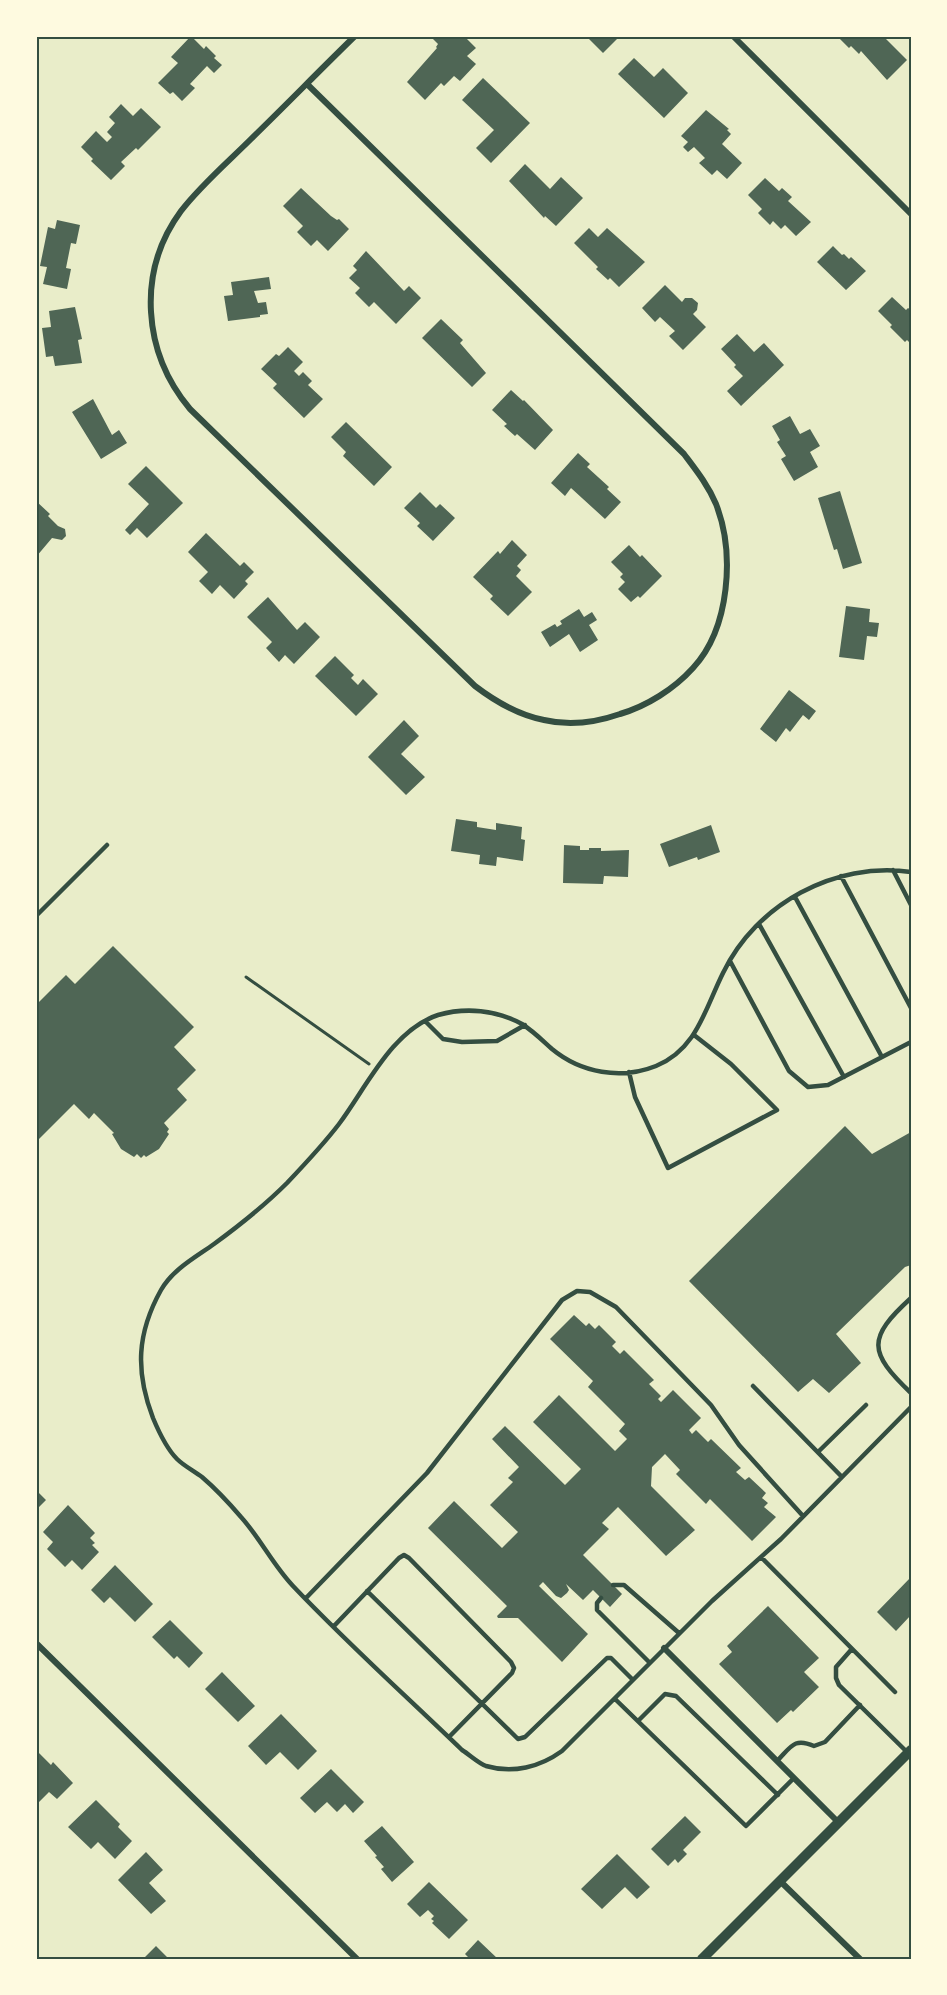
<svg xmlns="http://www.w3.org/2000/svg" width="947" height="1995" viewBox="0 0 947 1995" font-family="'Zilla Slab',serif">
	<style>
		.building { fill: #4f6655 }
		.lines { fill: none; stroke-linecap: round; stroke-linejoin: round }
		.path { stroke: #344e41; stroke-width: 3 }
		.service { stroke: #344e41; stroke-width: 4.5 }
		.minor { stroke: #344e41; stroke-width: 6 }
		.tertiary { stroke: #344e41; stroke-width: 10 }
		.neatline { fill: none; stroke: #344e41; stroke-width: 2 }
	</style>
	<rect width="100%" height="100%" fill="#e9edc9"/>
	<path class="building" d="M191,36L204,49L206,46L216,56L214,58L222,65L214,73L207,66L190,84L195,88L182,101L173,92L170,94L158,83L178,63L171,57Z
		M430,36H464L476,48L467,56L476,64L460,81L454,76L444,86L441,83L425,100L407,82L437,48L436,47L438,44Z
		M586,36H620L603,53Z
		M837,36H883L907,60L887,80L861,51L859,54L851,46L849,48Z
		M634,58L654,77L663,68L688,93L664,118L618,74Z
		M483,78L530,123L491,163L476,148L494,130L462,100Z
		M121,104L133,116L141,108L161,127L138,150L136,148L121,162L125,166L111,180L91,161L93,159L81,147L96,131L107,142L112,137L107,132L115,123L109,117Z
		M706,110L729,129L727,130L731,134L722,144L742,163L727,179L717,170L712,175L699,163L705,158L694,147L688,152L683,147L688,142L681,136Z
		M525,164L550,189L561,177L583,198L556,226L545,216L544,218L509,181Z
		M765,178L779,191L782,188L792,197L788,201L811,222L796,236L785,225L781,229L773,221L770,225L758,213L762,209L748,195Z
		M301,188L331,216L337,220L339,219L349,229L328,251L317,240L311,246L297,232L303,226L283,206Z
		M57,220L80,225L76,244L71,243L66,268L71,269L67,289L43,284L47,267L40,266L48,227L55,229Z
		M589,228L598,237L607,228L645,262L619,287L610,278L608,280L596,269L598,267L574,243Z
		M833,246L842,255L844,254L849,259L851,257L866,271L846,290L817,262Z
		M366,251L404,291L409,286L421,298L396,324L374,302L369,307L355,293L360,288L349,278L357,270L353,266Z
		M269,277L271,289L254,291L258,303L266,302L268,314L260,315V317L228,321L224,296L233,295L231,282Z
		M665,285L682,302L685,298H692L698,303L697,310L693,314L706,327L683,350L669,336L675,331L660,317L655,322L642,308Z
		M892,297L906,310L908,308L911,310V344L907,340L905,342L890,327L892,325L878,311Z
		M75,307L82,339L78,340L82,363L55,366L53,356L46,357L42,328L51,327L49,311Z
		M441,319L463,340L460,343L486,373L472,387L422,338Z
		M737,334L754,352L764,343L784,365L741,406L727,391L743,376L734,367L736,365L721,349Z
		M288,347L303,362L294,371L299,376L303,372L312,381L308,385L323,399L304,418L273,388L277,384L261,369L276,354L279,356Z
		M511,390L523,401L524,400L553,430L535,450L517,434L515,436L504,426L507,424L492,410Z
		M93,399L112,435L119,430L127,443L101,459L72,412Z
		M790,416L800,434L810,429L820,446L810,452L818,467L794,481L781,459L786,456L777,442L780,440L772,426Z
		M346,422L392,467L374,486L343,456L346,452L331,437Z
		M578,453L590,464L587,467L609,487L607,489L621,502L605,519L571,488L565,496L551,483Z
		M146,466L183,503L147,538L137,528L130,535L125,530L149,504L128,484Z
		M840,491L862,563L843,569L837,549L834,550L818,498Z
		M420,492L436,508L440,504L455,518L433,541L417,526L420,523L404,508Z
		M36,501L50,514L48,516L58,526L65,529L66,536L62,540L52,538L36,557Z
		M206,533L240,566L244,562L254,572L245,581L248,584L234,599L220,585L212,594L199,581L208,572L188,552Z
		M512,540L527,555L517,566L521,570L516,576L532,592L508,616L490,599L493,596L473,577L498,551L500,554Z
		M629,545L640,557L642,555L662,576L640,598L638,596L631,602L618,589L625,582L620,577L623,574L611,562Z
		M268,597L297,630L305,622L320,637L294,664L285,655L279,662L266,648L272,642L247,617Z
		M846,606L870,609L869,622L879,623L877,637L867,636L864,660L839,657Z
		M579,609L584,617L592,612L597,620L589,625L598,640L580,652L569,634L550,647L541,632L555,624L557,627L562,624L560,621Z
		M335,656L354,675L351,678L358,685L363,679L378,694L356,716L315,676Z
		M789,690L816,711L809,720L803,715L790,732L786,728L776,742L760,729Z
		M404,720L419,736L401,754L425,777L406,795L368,757Z
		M456,819L477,822V827L496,830V823L522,827L521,839L525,840L523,861L497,857L496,866L479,864L480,855L451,851Z
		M711,825L720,852L698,860L697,857L669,867L660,844Z
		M564,845L580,846V850H589V848H601V851L629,850L628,877L604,876L603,884L563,883Z
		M113,946L194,1027L174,1047L196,1070L177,1089L187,1100L164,1123L169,1129L167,1132L169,1134L159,1149L146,1157L144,1155L141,1158L137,1154L134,1157L121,1149L112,1134L114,1133L94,1113L89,1119L74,1104L36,1142V1005L66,975L75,984Z
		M845,1126L872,1154L911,1132V1265L905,1267L836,1334L861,1363L829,1393L813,1379L798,1392L689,1281Z
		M574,1315L586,1326L589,1323L595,1329L599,1325L616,1342L612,1346L620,1354L624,1350L654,1380L649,1384L661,1396L658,1399L661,1402L673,1390L701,1418L689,1430L692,1434L696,1430L708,1442L711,1439L741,1468L736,1472L745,1480L749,1477L766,1493L762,1498L768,1503L764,1507L776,1517L752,1541L710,1499L706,1504L676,1474L680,1470L665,1454L652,1467L651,1486L695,1530L666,1556L618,1507L602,1523L609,1529L583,1555L622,1594L610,1607L593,1590L583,1600L566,1584L569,1590L567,1593L561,1598L556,1596L543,1582L539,1586L588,1634L562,1662L518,1618H498L497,1616L507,1606L428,1528L454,1501L502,1548L518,1532L490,1505L513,1482L508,1478L519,1467L492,1439L505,1426L565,1485L581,1469L533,1422L559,1395L615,1451L627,1439L619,1431L625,1424L588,1387L593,1381L550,1339Z
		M36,1490L46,1500L36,1510Z
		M68,1505L95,1533L90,1538L95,1543L92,1545L99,1552L82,1570L72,1560L65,1567L47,1549L53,1542L43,1532Z
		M115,1565L153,1604L135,1622L110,1597L104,1603L91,1590Z
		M911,1577V1615L896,1631L877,1612Z
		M768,1606L819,1658L804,1672L819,1687L793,1712L791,1710L777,1723L719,1664L732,1652L727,1646Z
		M170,1620L203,1653L189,1668L177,1656L174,1659L152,1637Z
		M222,1672L255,1706L238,1722L205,1689Z
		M281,1714L317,1751L298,1770L280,1752L266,1765L248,1746Z
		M38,1752L51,1765L53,1762L73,1783L57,1799L49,1792L36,1805V1755Z
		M331,1769L364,1802L353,1813L345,1804L337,1812L327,1802L315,1813L300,1798Z
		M96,1800L120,1824L118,1827L132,1841L115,1859L98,1842L91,1849L68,1827Z
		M685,1816L701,1832L683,1850L687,1854L678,1863L675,1859L668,1866L651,1849Z
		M382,1826L414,1862L392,1882L381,1869L384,1867L375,1857L377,1856L364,1841Z
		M146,1852L163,1870L149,1883L166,1901L151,1914L118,1880Z
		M617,1854L650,1887L637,1899L625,1887L602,1909L581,1889Z
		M429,1882L468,1920L449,1939L432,1923L434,1921L431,1919L434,1916L428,1910L420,1917L407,1904Z
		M478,1940L498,1959H470L465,1954Z
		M156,1946L169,1959H143Z"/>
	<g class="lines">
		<path class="path" d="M246,977L369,1064"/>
		<path class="service" d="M893,870L911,905
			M911,872C835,861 756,904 723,973C705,1009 697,1049 656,1066C621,1080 581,1073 552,1049C542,1040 533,1031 522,1024C496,1010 466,1007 438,1015C392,1030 366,1088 339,1124C323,1145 305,1164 287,1183C265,1205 240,1225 214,1244C196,1257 173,1269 161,1290C137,1333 135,1371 153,1418C158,1430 167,1449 177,1459C184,1466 194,1471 202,1477C216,1489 229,1503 241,1517C260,1538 273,1565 293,1586C347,1643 406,1696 462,1750C470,1755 478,1763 486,1766C513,1774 540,1767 562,1751L712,1601L781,1539L911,1407
			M841,876L911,1008
			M795,897L882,1057
			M36,916L107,845
			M759,924L844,1077
			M730,961L789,1071L808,1087L828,1085L911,1042
			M425,1021L443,1039L462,1042L497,1041L525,1025
			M629,1072L635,1097L668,1168L777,1110L731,1064L694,1035
			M911,1298C867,1338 868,1352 911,1393
			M753,1386L841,1476
			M818,1452L866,1405
			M761,1557L895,1692
			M613,1585H624L679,1633
			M367,1591L518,1739L525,1737L607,1658H611L633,1680
			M306,1598L427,1473L562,1300L577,1291L590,1292L616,1307L711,1405L739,1445L803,1516
			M601,1598L597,1603V1610L650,1663
			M334,1626L399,1558L404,1555L409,1558L511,1662L514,1668L512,1673L449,1737
			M851,1650L836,1667V1678L839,1685L908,1753
			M615,1699L746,1826L794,1778
			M638,1721L665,1694L676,1696L778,1795
			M777,1761C791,1747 794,1737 814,1746L825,1742L860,1705"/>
		<path class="minor" d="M733,36L911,214
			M307,84L684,454C696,470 708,485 716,504C735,553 730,628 693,668C674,689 647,706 620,714C597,722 569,726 544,720C518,715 496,702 475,686L190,409C143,353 136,272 181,211C201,185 228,162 251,139C286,105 320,70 355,36
			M36,1643L357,1959
			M664,1648L838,1822
			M779,1880L860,1959"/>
		<path class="tertiary" d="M702,1959L911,1750"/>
	</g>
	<rect width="947" height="1995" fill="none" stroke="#fefae0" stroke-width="75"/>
	<rect x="38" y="38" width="872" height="1920" class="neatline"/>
</svg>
